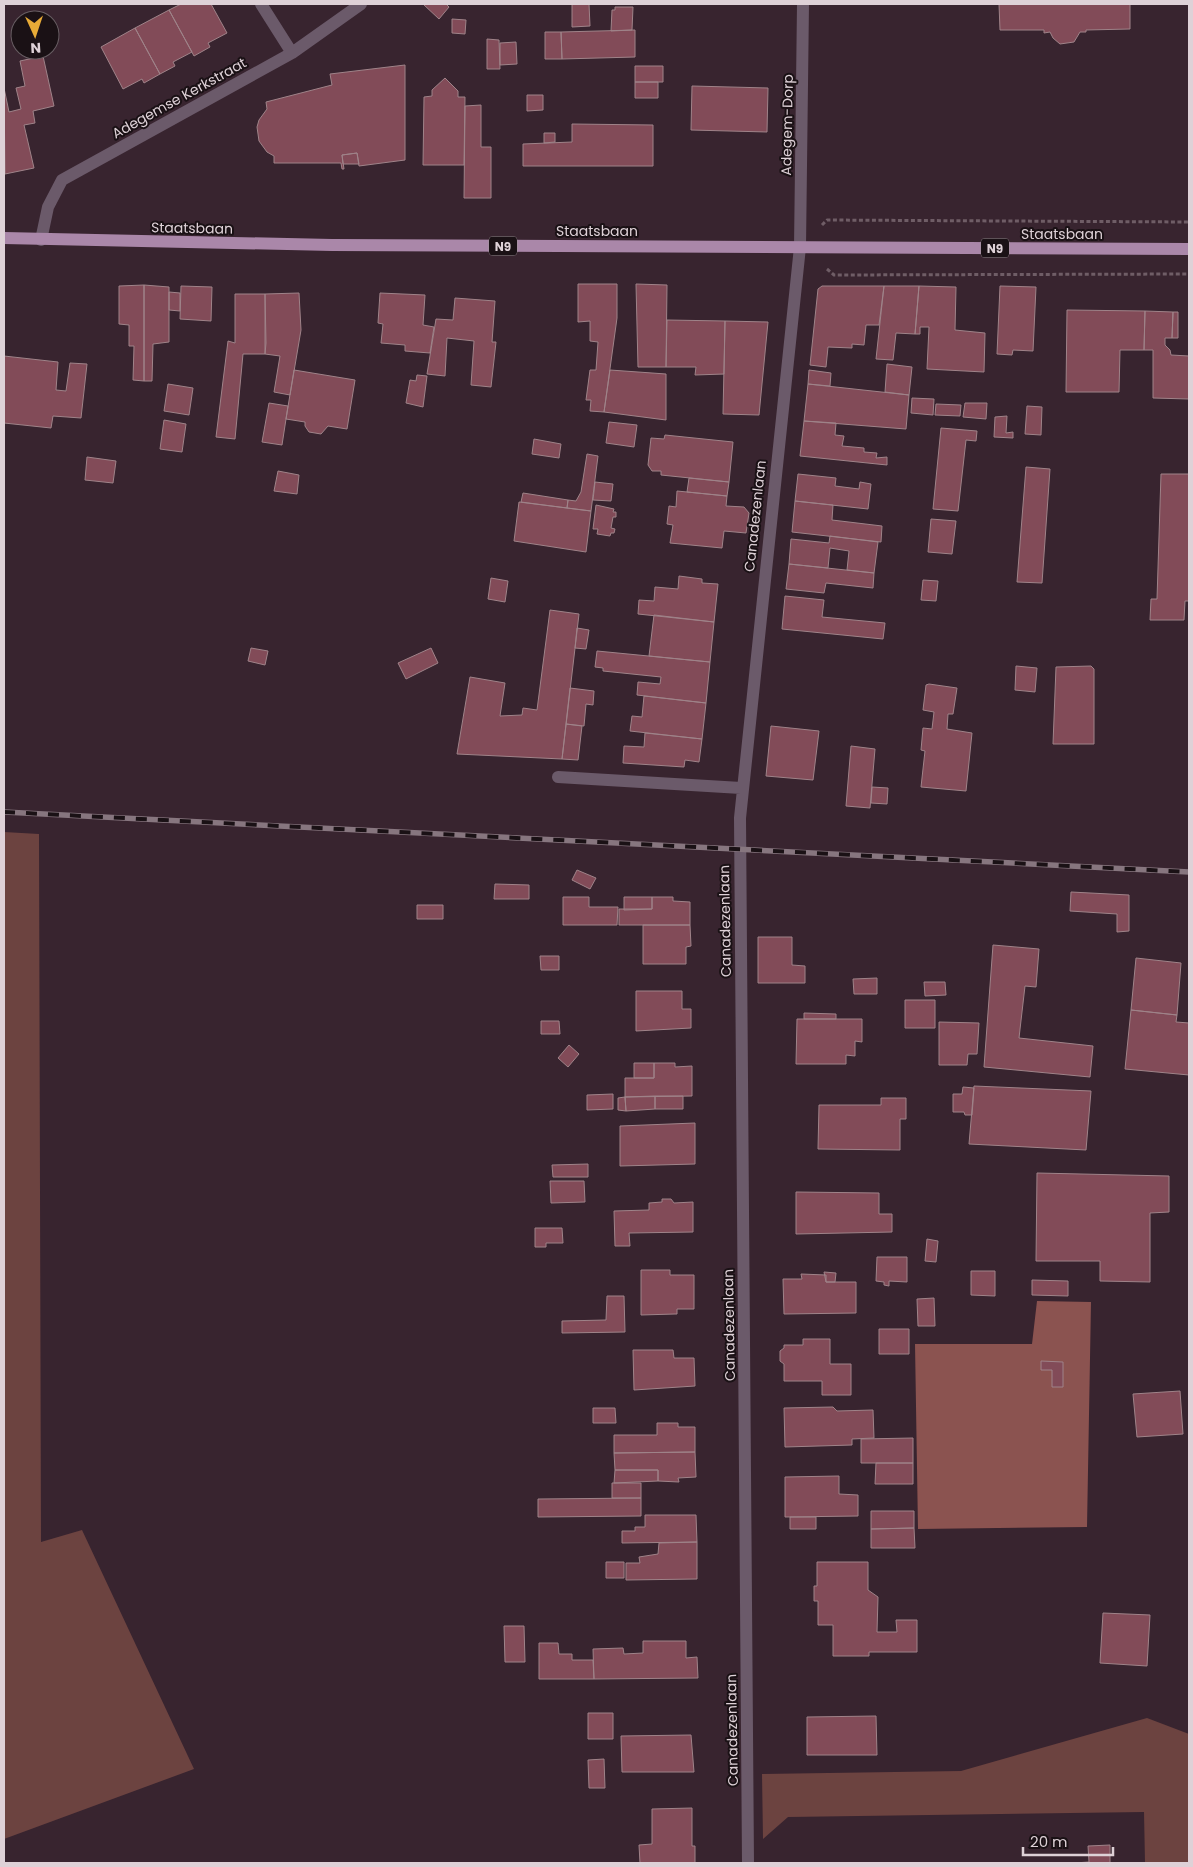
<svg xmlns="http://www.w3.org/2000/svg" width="1193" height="1867" viewBox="0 0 1193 1867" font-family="Poppins,sans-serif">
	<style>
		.green { fill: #6c4340 }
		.forest { fill: #8b5350 }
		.building { fill: #824b58; stroke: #9f8389 }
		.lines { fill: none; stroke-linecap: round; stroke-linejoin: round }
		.path { stroke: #6f5d66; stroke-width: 3; stroke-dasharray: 4 2.5; stroke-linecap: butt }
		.minor { stroke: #6b5a6a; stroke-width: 12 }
		.major { stroke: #aa87a9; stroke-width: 12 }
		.rail-casing { stroke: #87767f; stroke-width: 5.5 }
		.rail { stroke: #1a1115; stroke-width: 4; stroke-dasharray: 11; stroke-linecap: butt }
		.labels { text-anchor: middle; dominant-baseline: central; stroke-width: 4; stroke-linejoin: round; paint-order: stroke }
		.shield { fill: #1a1115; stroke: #a3979d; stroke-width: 1 }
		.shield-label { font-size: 12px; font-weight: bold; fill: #ded1d7 }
		.street-label { font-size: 14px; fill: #ded1d7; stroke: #1a1115 }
	</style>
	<rect width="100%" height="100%" fill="#38242f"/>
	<path class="green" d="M4,832L39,834L41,1542L82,1530L194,1769L4,1839Z
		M1147,1718L1189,1734V1863H1145L1144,1812L788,1817L763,1839L762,1774L961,1771Z"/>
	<path class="forest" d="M1037,1301L1091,1302L1087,1527L918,1529L915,1344H1032Z"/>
	<path class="building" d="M181,4H211L227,33L208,43L210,47L194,56L169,10Z
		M423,4H446L449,7L439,19Z
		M572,4H589L590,26L572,27Z
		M999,4H1130V29L1086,30V32H1080L1074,42L1060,44L1053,38L1050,32L1044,33V30H1000Z
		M615,7H633L632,30L611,31L612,10H615Z
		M169,10L192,52L173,62L175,66L160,74L135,28Z
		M452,19L466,20L465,34L452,33Z
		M135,28L160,74L144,83L142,79L123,89L101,47Z
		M635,30V57L562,59L561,32Z
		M545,32H561L562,59H545Z
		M487,39L499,40L500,69H487Z
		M516,42L517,64L500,65V43Z
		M43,56L54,106L33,111L35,123L24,125L34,168L5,174L4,88L9,112L21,109L16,88L25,86L20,61Z
		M405,65V160L359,166L357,153L342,155L344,169H342L341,163H274V156L267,152L259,141L257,127L259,120L267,109L266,102L332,85L330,74Z
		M635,66H663V82H635Z
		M445,78L458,91V97H465L464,165H423L424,97L432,96V90Z
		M635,82H658V98H635Z
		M692,86L768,88L767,132L691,130Z
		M527,95H543V110L527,111Z
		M481,105V147H491V198H464L465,106Z
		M572,124L653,125V166H523V144L572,142Z
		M544,133H555V142L544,143Z
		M357,153L359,164H343L342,155Z
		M578,284H617V318L604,412L590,411L591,400H586L590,370H596L598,342L590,341V321L578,322Z
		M636,284L667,285L666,367H638Z
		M144,285V381L133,380L134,346H129V325L119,324V286Z
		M144,285L169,287V342L153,344L152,381H144Z
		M181,286L212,287L211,321L180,319Z
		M822,286H884L879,325H866L864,345L852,344V348L828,347L826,367L810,365L818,289Z
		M884,286H919L915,334L896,333L893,360L876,359Z
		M919,286L956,287L955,330L985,333L984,372L927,369L929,327H920V334H915Z
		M1000,286L1036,287L1033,351L1013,350L1012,355L997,354Z
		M169,292L180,293V311L169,310Z
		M299,293L301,330L290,395L274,392L280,356L265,354V294Z
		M380,293L425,295L423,325L434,327L430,353L405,351V345L381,343L383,324L378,323Z
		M235,294H265L266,343L265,354H243L235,439L216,437L228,341L235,343Z
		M455,298L495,301L492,342H496L491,387L471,385L474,341L447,338L445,376L427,374L436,319L453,320Z
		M1067,310L1145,311L1144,350H1120L1119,392H1066Z
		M1145,311L1173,312L1172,338H1165V345L1170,350L1171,355L1189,356V399L1153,398V350H1144Z
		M1173,312H1178V338H1172Z
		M667,320L725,321L724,374L695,375L696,367H666Z
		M725,321L768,322L759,415L723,414Z
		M4,356L58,362L56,390L66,391L70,363L87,364L81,418L53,416L51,428L4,423Z
		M887,364L912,367L909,395L885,392Z
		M294,370L355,380L347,429L328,426L321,434L309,432L305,426V422L286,419Z
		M610,370L666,374V420L604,412Z
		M809,370L831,373L830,386L808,384Z
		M417,375L427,376L423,407L406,403L410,380L416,381Z
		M168,384L193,388L189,415L164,411Z
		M808,384L909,395L906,429L804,421Z
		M912,398L934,399L933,415L911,413Z
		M269,403L288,406L282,445L262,442Z
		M965,403H987L986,419L963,417Z
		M936,404L961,405L960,416L935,415Z
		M1027,406L1042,407L1041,435L1025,434Z
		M1007,416L1006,433L1013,432V438L994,437L995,417Z
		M164,420L186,424L182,452L160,449Z
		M804,421L836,423L835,435L844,436L842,446L864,448V452L877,453L876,458L887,457V465L800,456Z
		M609,422L637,425L634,447L606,443Z
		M941,428L977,431L976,441L966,440L958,511L933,509Z
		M665,435L733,442L729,482L661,475V471H652L648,465L651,438L664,439Z
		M534,439L561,444L559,458L532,454Z
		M587,454L598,456L591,511L567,508L568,500L576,501L581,492Z
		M87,457L116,461L113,483L85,480Z
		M1026,467L1050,469L1042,583L1017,582Z
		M278,471L299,475L297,494L274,491Z
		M798,474L836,478L835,486L859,489L860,482L871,484L868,509L795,501Z
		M1161,474H1189V601H1185L1184,620H1150L1151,599H1157Z
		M689,478L729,482L727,496L687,492Z
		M595,482L613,484L611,501L593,500Z
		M677,491L727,496L726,506L744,507L749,513L746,533L724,531L722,548L670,543L673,525L667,524L669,506L676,507Z
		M523,493L568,500L567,508L521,502Z
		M795,501L833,505L832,520L882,526L881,542L792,532Z
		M519,502L591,511L586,552L514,541Z
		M596,505L614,509L613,512H616V517H613L611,528L615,529L614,533H611L610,536L597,534L598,529H593Z
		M931,519L956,521L952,554L928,552Z
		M830,536L878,542L874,573L847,570L849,551L830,548L828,568L789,564L791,539L829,543Z
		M789,564L874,573L873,588L826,583L824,593L786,589Z
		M679,576L702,579V583L718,584L714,622L638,614L639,600L654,601L655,587L678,589Z
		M491,578L508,581L505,602L488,599Z
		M923,580L938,581L936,601L921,600Z
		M785,596L824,600L822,617L885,623L883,639L782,629Z
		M550,610L579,614L562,759L457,754L470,677L505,683L500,716L522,715L523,708L537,710Z
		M654,615L714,622L710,662L649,656Z
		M577,628L589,630L586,649L575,648Z
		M251,648L268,651L265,665L248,661Z
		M431,648L438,663L406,679L398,663Z
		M597,651L710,662L706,703L637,695L638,682L660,684L661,677L603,671V668L595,667Z
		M1016,666L1037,668L1035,692L1015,690Z
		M1091,666L1094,669V744H1053L1056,667Z
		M929,684L957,688L953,714H948L947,729L972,733L966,791L921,787L925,751L921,750L923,728L932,729L934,712L923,710L926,685Z
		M570,688L594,691L593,705L586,704L584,726L566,724Z
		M644,696L706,703L702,739L630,731L632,716L642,717Z
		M566,724L582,726L578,760L562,759Z
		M771,726L819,731L813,780L766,776Z
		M645,733L702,739L699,762L685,760L684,767L623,763L624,746L644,747Z
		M851,746L875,749L870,808L846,806Z
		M872,787L888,788L887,804L871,803Z
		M577,870L596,878L590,889L572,880Z
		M495,884L529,885V899H494Z
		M1071,892L1129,895V931L1117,932V914L1070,911Z
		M563,897H589V907H618L617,925H563Z
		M624,897H652V909L624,910Z
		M652,897H673V901L690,902V925H619V909H652Z
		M417,905H443V919H417Z
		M643,925H690L691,946L686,947V964H643Z
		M758,937H792V965L805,966V983H758Z
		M993,945L1039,949L1036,987L1025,986L1019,1038L1093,1046L1090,1077L984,1067Z
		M540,956H559V970H541Z
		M1136,958L1181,963L1177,1015L1131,1010Z
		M877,978V994H854L853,979Z
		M924,982H945L946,995L925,996Z
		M636,991H682V1009H691V1028L636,1031Z
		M905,1000H935V1028H905Z
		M1131,1010L1177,1015L1176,1022L1189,1023V1075L1125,1069Z
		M804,1013L836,1014V1019H804Z
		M797,1019H862V1042L855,1041V1056L846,1055V1064H796Z
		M541,1021H559L560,1034H541Z
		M939,1022L979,1023L977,1054H968L967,1065H939Z
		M569,1045L579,1054L568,1067L558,1058Z
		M634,1063H654V1078H634Z
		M654,1063H675V1067L692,1066V1096L625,1097V1078H654Z
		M974,1086L1091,1091L1086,1150L969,1144Z
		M963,1087L974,1088L972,1115H965L964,1112H953V1094H962Z
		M613,1094V1109L587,1110V1095Z
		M655,1096V1109L626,1111L625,1097Z
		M655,1096H683V1109H655Z
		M625,1097L626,1111L618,1110V1098Z
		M881,1098H906V1119H900V1150L818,1149L819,1105H881Z
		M695,1123V1164L620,1166V1126Z
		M588,1164V1177H553L552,1165Z
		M1037,1173L1169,1176V1212L1150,1213V1282L1100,1281V1261H1036Z
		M550,1181H584L585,1202L551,1203Z
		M796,1192L879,1193V1214H892V1232L796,1234Z
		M662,1199H671L674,1203L693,1202V1232L629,1233L630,1246H615L614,1211L649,1210V1203L662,1202Z
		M535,1228H562L563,1243H546V1247H535Z
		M927,1239L938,1241L936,1262L925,1261Z
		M877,1257H907V1282L889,1281V1286L884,1285V1282L876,1281Z
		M641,1270H670V1275H694V1309H677V1314H675L641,1315Z
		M971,1271H995V1296L971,1295Z
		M824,1272L836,1273L835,1282H826Z
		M801,1274L826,1275V1282H856V1313L784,1314L783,1279H802Z
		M1032,1280L1068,1281V1296L1032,1295Z
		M607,1296H624L625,1332L562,1333V1321L606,1320Z
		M934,1298L935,1326H918L917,1299Z
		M879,1329H909V1354H879Z
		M803,1339H830V1364H851V1395H822V1381H784V1364L780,1361V1351L784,1348V1345H803Z
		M633,1350H673L674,1358H694L695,1386L634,1390Z
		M1041,1361L1063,1362V1387H1052V1370H1041Z
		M1180,1391L1183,1434L1137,1437L1133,1394Z
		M833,1407L837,1411L873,1410L874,1438L852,1439V1445L785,1447L784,1408Z
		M593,1408H615L616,1423H593Z
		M657,1423H678V1427H695V1452L614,1453V1435H657Z
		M913,1438V1463H861V1439Z
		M695,1452L696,1477L678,1478L679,1482L658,1481V1470H615L614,1453Z
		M876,1463H913V1484H875Z
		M615,1470H658V1481L614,1483Z
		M839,1476V1494L858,1495V1516L785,1517V1477Z
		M612,1483H641V1498H612Z
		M641,1498V1516L538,1517V1499Z
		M871,1511H914V1528L871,1529Z
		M645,1515H696L697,1542L622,1543V1531H635V1527H645Z
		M790,1517H816V1529H790Z
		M914,1528L915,1548H871V1529Z
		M697,1542V1579L626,1580V1563H640L639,1557L658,1554L659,1543Z
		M606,1562H624V1578H606Z
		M817,1562H868V1590L878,1597L877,1632H897L896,1620H917V1652H869V1656H833V1625H818V1601H814V1586H817Z
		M1103,1613L1150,1615L1147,1666L1100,1663Z
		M504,1626H524L525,1662H505Z
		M643,1641H686V1658L697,1657L698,1678L594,1679L593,1649L623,1648L624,1654L643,1653Z
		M539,1643H558L559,1654H572V1660H593L594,1679H539Z
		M588,1713H613V1739H588Z
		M876,1716L877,1755H807V1717Z
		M691,1735L694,1772H622L621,1736Z
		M604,1759L605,1788H589L588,1760Z
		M692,1808V1846H695V1863H640L639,1845L652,1844V1809Z
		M1110,1845V1863H1074L1089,1862L1088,1846Z"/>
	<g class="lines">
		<path class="path" d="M822,225L827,220L1189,222
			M827,269L834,275L1189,274"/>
		<path class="minor" d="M261,4L292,53
			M41,240L48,207L62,180L292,53L361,4
			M558,777L741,788
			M748,1863L740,818L800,247L803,4"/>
		<path class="major" d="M4,238L332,245L1189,249"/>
		<g class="rail-casing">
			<path id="rail" d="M4,812L1189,872"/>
		</g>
		<use href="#rail" class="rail"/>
	</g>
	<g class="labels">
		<g class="shield">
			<rect x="489" y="236.5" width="28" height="19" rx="4"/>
			<rect x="981" y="238.5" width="28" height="19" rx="4"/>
		</g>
		<g class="shield-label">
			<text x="503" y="246">N9</text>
			<text x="995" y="248">N9</text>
		</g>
		<g class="street-label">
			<text transform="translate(179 98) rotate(-29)">Adegemse Kerkstraat</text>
			<text transform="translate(787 125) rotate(-89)">Adegem-Dorp</text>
			<text transform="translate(192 228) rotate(1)">Staatsbaan</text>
			<text x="597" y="231">Staatsbaan</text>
			<text x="1062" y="234">Staatsbaan</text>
			<text transform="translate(755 516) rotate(-84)">Canadezenlaan</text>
			<text transform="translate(725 921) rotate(-91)">Canadezenlaan</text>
			<text transform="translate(729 1325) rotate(-91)">Canadezenlaan</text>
			<text transform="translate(732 1730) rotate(-91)">Canadezenlaan</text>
		</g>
	</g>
	<rect width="1193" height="1867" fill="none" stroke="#ded1d7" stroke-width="10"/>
	<g transform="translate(35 35) rotate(177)"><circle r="24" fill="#1a1115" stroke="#685e63"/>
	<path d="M0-4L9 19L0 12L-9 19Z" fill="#e8ab37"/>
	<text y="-8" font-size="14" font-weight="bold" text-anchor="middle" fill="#ded1d7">N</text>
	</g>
	<path d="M1023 1847v8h90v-8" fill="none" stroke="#ded1d7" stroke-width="2.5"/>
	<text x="1030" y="1847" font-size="15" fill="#ded1d7" stroke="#1a1115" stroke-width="4" paint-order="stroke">20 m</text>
</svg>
